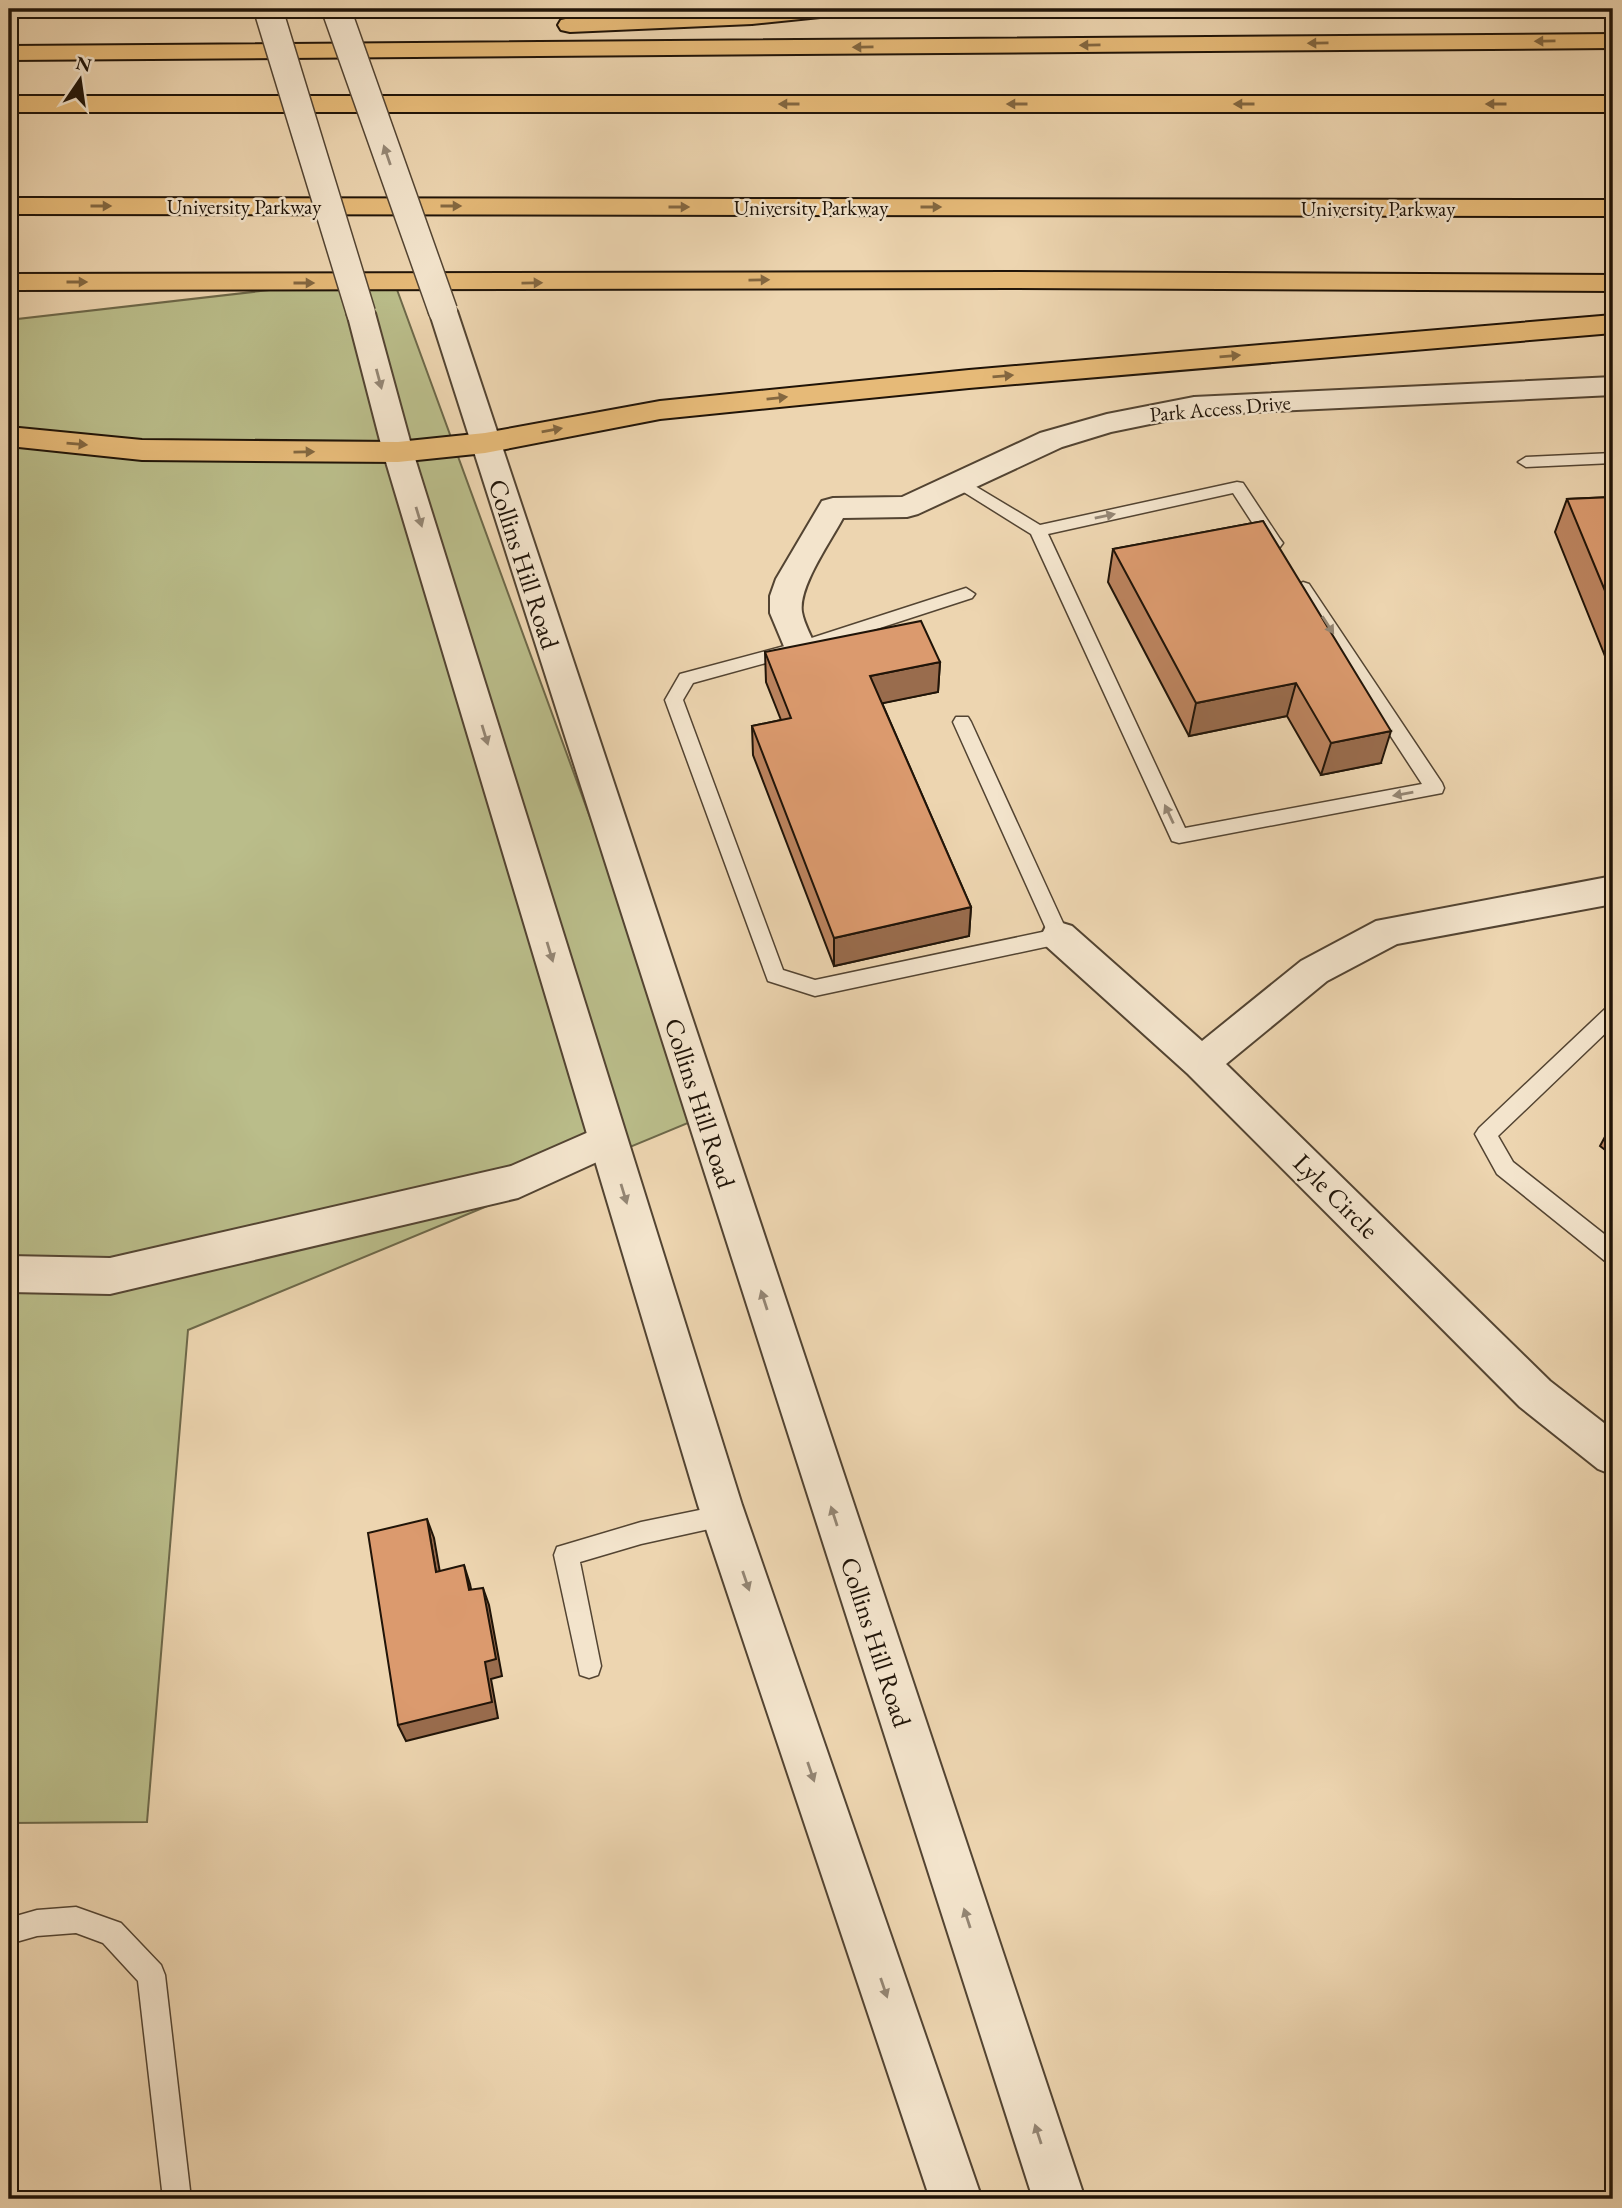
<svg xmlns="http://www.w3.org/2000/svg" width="1622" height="2208" viewBox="0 0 1622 2208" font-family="'EB Garamond',serif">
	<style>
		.green { fill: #babd8a; stroke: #6d6849; stroke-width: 2 }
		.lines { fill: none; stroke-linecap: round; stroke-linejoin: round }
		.service-casing { stroke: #534432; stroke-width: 3 }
		.minor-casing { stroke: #534432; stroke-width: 4 }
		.tertiary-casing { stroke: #534432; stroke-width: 4 }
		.motorway-casing { stroke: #201408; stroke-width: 4 }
		.service { fill: #f3e4cc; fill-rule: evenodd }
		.minor { fill: #f3e4cc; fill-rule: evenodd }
		.tertiary { fill: #f3e4cc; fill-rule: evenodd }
		.motorway { fill: #e6ba78; fill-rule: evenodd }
		.tertiary-bridge-casing { stroke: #534432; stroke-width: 31; stroke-linecap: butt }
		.tertiary-bridge { stroke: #f3e4cc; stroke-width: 28 }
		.wall { fill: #bc845f; stroke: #201408; stroke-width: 2 }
		.shaded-wall { fill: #996c4d; stroke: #201408; stroke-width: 2 }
		.building { fill: #db9a6e; stroke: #201408; stroke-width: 2 }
		.oneway { fill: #836740 }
		.oneway2 { fill: #948674 }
		.labels { text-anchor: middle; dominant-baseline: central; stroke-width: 5; stroke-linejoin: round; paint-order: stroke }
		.far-street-label { font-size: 21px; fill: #201408; stroke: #f3e4cc }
		.street-label { font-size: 26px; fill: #201408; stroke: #f3e4cc }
	</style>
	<rect width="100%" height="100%" fill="#edd5b0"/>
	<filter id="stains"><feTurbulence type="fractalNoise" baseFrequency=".00286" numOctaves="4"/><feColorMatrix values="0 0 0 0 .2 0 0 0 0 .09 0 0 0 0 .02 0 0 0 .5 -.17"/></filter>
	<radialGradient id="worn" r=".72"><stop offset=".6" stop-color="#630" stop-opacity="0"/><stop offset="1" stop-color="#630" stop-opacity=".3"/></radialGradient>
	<path class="green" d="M727,9H1613V15Z
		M392,276L700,1118L188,1330L147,1822L9,1823V320Z"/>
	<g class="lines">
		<g class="service-casing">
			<path id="service" d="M1613,453V463L1526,467L1518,462L1526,457Z
				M960,477L1040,525L1237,482L1243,483L1280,539L1283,543L1280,547H1268L1233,493L1048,534L1185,828L1422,784L1294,588L1303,582L1309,584L1442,783L1444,788L1442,793L1179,843L1172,841L1031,534L954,486L952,482L954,478Z
				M966,588L975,594L972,598L806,652L693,683L683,700L783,970L815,980L1047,931L953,722L956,717H968L971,722L1069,936L1066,941L1059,944L815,996L768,981L665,700L680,674L796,643Z
				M1613,1006V1026L1498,1136L1513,1162L1613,1241V1263L1605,1261L1497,1174L1475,1134L1479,1128L1606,1008Z
				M724,1505L732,1508L736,1516L732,1524L641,1544L580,1562L601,1666L598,1675L589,1678L580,1675L554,1555L557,1547L641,1522Z
				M76,1907L121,1923L161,1965L165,1975L191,2199H163L138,1981L103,1943L76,1933L37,1936L9,1944V1918L37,1910Z"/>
		</g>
		<g class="minor-casing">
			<path id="minor" d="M1613,377V395L1194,415L1111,432L1062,447L918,514L907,517L843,518C831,541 798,587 802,612C804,624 812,637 816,648L812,656L800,659L788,656L770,613V596L776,579L822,501L833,498L902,497L1040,433L1107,414L1194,397Z
				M1613,876V904L1397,944L1327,981L1226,1064L1550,1381L1613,1430V1475L1598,1469L1520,1407L1188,1074L1046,946L1041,936L1046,926L1059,922L1072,926L1202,1041L1301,961L1376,921Z
				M607,1124L621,1129L626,1140L621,1151L518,1198L110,1294L9,1292V1256L110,1258L511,1166Z"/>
		</g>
		<g class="tertiary-casing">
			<path id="tertiary" d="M443,302L453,305L457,311L1085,2199H1033L429,311L433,305Z
				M361,304L371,307L375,313L413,452L742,1505L982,2199H930L698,1505L383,452L347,313L351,307Z"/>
		</g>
		<g class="motorway-casing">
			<path id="motorway" d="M761,9H842L839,14L830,16L752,24L570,32L561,30L558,25L561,20L570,18Z
				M1613,34V48L9,60V46Z
				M9,96H1613V112H9Z
				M9,198L1613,200V216L9,214Z
				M1011,272L1613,275V291L1011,288L9,290V274Z
				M1613,315V333L969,388L660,419L485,453L398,462L142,460L9,446V427L142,440L398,442L485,433L660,401L969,370Z"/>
		</g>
		<use href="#service" class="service"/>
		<use href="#minor" class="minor"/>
		<use href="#tertiary" class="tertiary"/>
		<use href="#motorway" class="motorway"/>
		<g class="tertiary-bridge-casing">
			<path id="tertiary-bridge" d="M268,9L361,313
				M336,9L443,311"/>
		</g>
		<use href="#tertiary-bridge" class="tertiary-bridge"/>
	</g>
	<path class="wall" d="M1613,488V676L1555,532L1567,499L1610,497Z
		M1263,521L1381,763L1321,775L1287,716L1189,736L1108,582L1113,549Z
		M765,652L940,662L938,692L882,703L971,907L969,936L834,966L753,755L752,726L781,720L766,682Z
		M1613,1122V1156L1600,1146Z"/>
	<path class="shaded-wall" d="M940,662L938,692L869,706L870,676Z
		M1296,683L1287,716L1189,736L1196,703Z
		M1391,731L1381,763L1321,775L1331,743Z
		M971,907L969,936L834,966V938Z
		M427,1519L434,1538L443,1590L436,1572Z
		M464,1565L470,1584L475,1608L469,1590Z
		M483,1588L489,1605L502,1676L491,1679L498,1718L406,1741L398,1725L485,1662Z"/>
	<path class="building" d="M1613,497V610L1567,499Z
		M1263,521L1391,731L1331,743L1296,683L1196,703L1113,549Z
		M921,621L940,662L870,676L971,907L834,938L752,726L791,718L765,652Z
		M427,1519L436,1572L464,1565L469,1590L483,1588L496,1659L485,1662L492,1702L398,1725L368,1533Z"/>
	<defs><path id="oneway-solid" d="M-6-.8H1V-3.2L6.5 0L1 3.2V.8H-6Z" transform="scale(1.75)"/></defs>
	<g class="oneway">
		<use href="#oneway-solid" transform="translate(1545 41) rotate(179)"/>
		<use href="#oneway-solid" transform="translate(1318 43) rotate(179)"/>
		<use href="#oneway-solid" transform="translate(1090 45) rotate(179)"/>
		<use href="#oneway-solid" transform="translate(863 47) rotate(179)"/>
		<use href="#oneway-solid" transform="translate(789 104) rotate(180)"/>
		<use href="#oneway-solid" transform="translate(1017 104) rotate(180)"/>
		<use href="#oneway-solid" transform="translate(1244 104) rotate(180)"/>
		<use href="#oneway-solid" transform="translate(1496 104) rotate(180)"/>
		<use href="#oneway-solid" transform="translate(101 206)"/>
		<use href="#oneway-solid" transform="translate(451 206)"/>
		<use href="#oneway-solid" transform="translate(679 207)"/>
		<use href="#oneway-solid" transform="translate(931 207)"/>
		<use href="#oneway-solid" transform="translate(759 280) rotate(-1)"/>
		<use href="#oneway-solid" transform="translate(77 282)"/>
		<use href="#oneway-solid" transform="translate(304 283)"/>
		<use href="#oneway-solid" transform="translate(532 283) rotate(-1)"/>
		<use href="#oneway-solid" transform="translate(1230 356) rotate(-5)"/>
		<use href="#oneway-solid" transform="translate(1003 376) rotate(-5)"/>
		<use href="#oneway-solid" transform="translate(777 398) rotate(-6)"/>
		<use href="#oneway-solid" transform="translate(552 430) rotate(-10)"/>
		<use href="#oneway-solid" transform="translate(77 444) rotate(5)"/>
		<use href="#oneway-solid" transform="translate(304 452) rotate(-1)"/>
	</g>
	<g class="oneway2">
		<use href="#oneway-solid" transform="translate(387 155) rotate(-109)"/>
		<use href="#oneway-solid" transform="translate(379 379) rotate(75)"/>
		<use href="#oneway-solid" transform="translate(1105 516) rotate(-12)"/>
		<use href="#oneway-solid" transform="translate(419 517) rotate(73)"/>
		<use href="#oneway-solid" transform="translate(1328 625) rotate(57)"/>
		<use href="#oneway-solid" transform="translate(485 735) rotate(73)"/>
		<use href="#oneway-solid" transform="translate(1403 794) rotate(170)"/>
		<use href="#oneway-solid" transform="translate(1169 814) rotate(-115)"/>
		<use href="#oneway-solid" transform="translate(550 952) rotate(73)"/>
		<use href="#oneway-solid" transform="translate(624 1194) rotate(73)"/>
		<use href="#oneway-solid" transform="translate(764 1300) rotate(-108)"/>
		<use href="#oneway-solid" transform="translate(834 1516) rotate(-108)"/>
		<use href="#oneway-solid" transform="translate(746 1581) rotate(71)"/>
		<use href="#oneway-solid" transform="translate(811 1772) rotate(71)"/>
		<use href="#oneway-solid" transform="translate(967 1918) rotate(-108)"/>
		<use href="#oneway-solid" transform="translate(884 1988) rotate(71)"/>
		<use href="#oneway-solid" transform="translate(1038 2134) rotate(-108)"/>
	</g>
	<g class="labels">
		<g class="far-street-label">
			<text x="244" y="206">University Parkway</text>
			<text x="811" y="207">University Parkway</text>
			<text x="1378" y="208">University Parkway</text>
			<text transform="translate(1220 408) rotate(-5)">Park Access Drive</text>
		</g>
		<g class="street-label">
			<text transform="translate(524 564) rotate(72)">Collins Hill Road</text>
			<text transform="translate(700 1103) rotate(72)">Collins Hill Road</text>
			<text transform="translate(1336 1196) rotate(45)">Lyle Circle</text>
			<text transform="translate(876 1642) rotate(72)">Collins Hill Road</text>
		</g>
	</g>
	<rect width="1622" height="2208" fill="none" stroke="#edd5b0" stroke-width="35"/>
	<rect x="10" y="10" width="1601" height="2187" fill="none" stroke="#201408" stroke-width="3.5"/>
	<rect x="18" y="18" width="1587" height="2173" fill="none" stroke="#201408" stroke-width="2"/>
	<g transform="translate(80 80) rotate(13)" stroke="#f3e4cc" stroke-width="5" paint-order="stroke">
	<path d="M0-5L12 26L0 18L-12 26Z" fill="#201408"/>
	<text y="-10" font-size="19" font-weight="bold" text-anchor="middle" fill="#201408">N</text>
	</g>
	<rect width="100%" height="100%" filter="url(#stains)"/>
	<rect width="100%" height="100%" fill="url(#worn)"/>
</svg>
